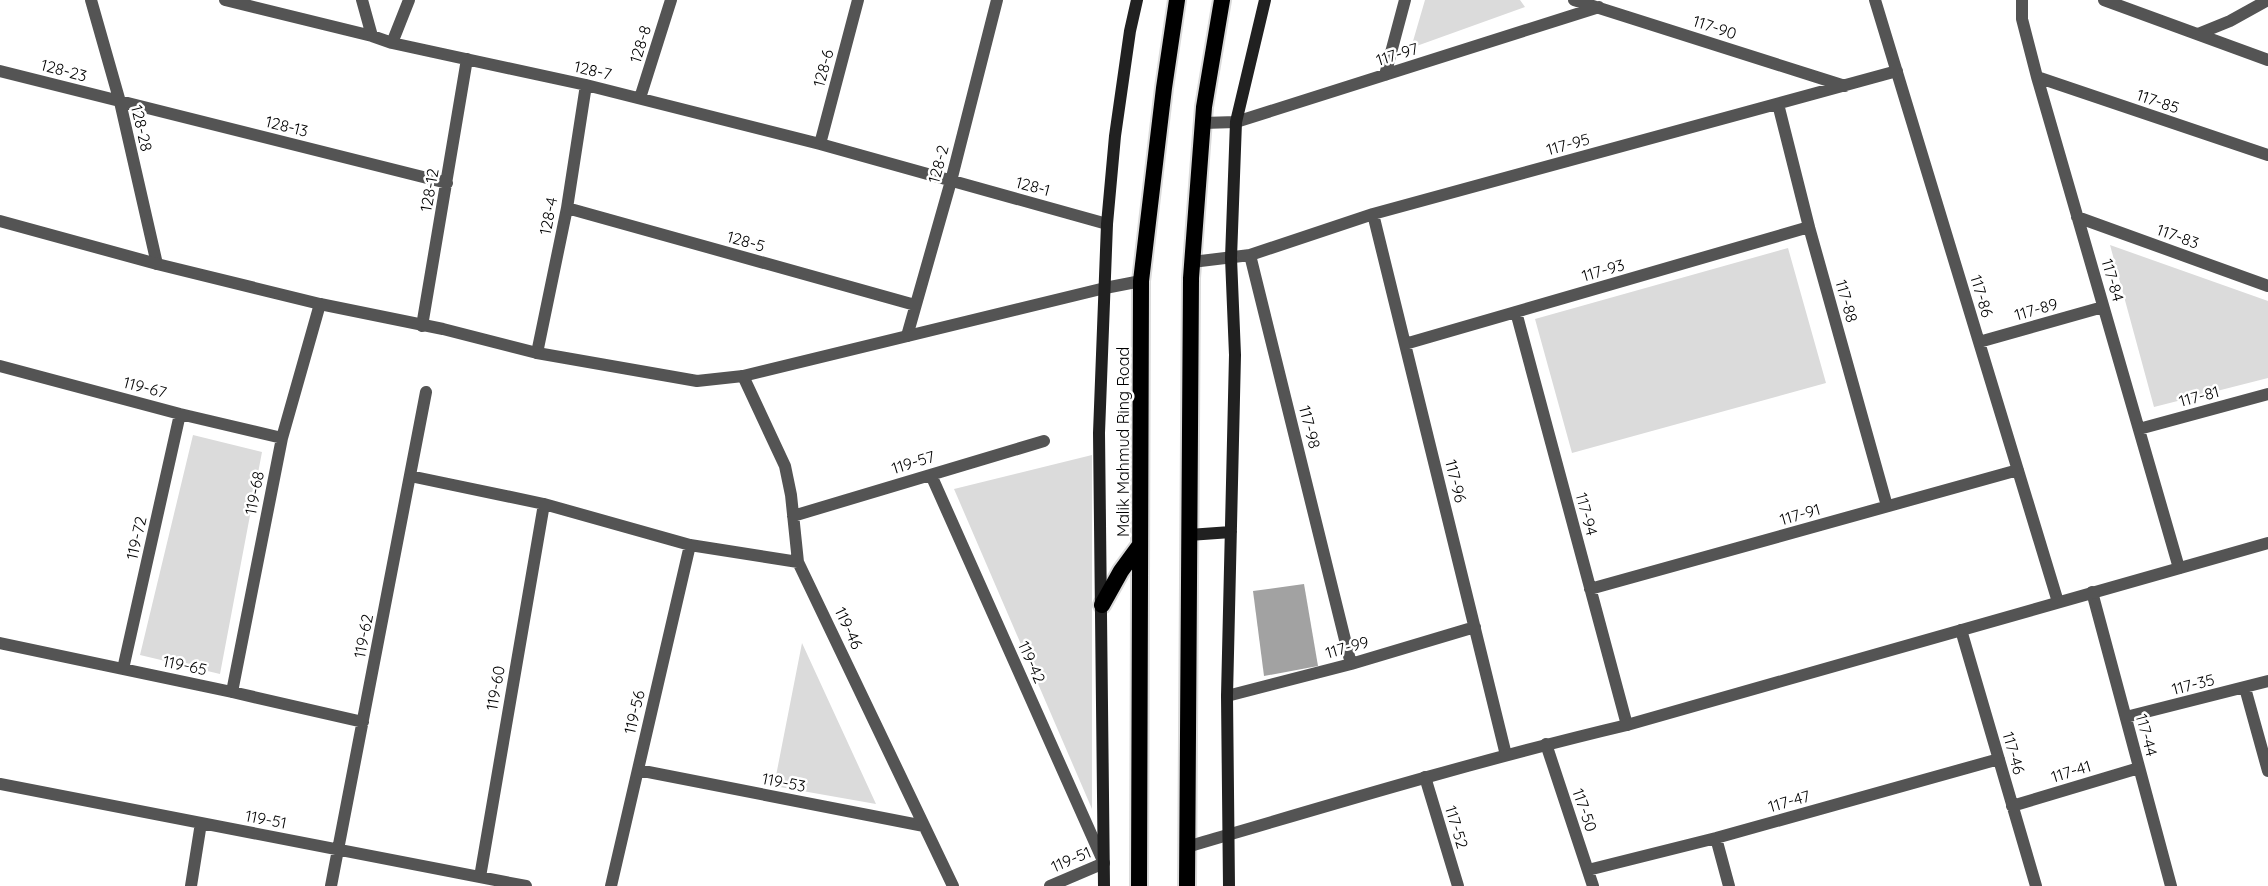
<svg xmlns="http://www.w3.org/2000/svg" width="2268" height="886" viewBox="0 0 2268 886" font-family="Quicksand,sans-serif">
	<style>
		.green { fill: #dbdbdb }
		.water { fill: #a2a2a2 }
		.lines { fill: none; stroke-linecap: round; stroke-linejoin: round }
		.trunk-casing { stroke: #dbdbdb; stroke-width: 20 }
		.minor { stroke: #545454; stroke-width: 12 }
		.tertiary { stroke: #545454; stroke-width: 12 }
		.secondary { stroke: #212121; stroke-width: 12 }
		.trunk { stroke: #000; stroke-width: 16 }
		.labels { text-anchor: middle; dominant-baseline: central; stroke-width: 5; stroke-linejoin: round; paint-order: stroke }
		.street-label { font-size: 16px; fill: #000; stroke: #fff }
	</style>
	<rect width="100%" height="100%" fill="#fff"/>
	<path class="green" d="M1425,0H1520L1525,7L1411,48Z
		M2110,245L2268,301V378L2154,407Z
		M1788,248L1826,383L1572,453L1535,319Z
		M193,435L262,452L220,674L140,655Z
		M1092,455V809L954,489Z
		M802,643L876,804L774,786Z"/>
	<path class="water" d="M1304,584L1318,666L1264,676L1253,591Z"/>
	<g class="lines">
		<g class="trunk-casing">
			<path id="trunk" d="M1102,605L1121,571L1140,545
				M1139,886L1141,281L1164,88L1177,0
				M1187,886L1191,278L1204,107L1222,0"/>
		</g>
		<path class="minor" d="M91,0L120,102L157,264
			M225,0L372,36L392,43L586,85L820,144L1107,224
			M362,0L372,36
			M1574,0L1845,86
			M1875,0L2058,602
			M2022,0V19L2037,77L2179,568
			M2104,0L2268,60
			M2198,34L2230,21L2268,0
			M392,43L409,0
			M0,71L447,183
			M1385,75L1405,0
			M2037,77L2268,155
			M640,98L671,0
			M1778,104L1809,227L1887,506
			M1203,123L1236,122L1599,7
			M820,144L858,0
			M567,208L915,305
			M1373,214L1506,755
			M2077,217L2268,286
			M1250,255L1351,664
			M1192,262L1250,255L1373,214L1897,71
			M1516,312L1627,725
			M422,326L467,59
			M907,336L951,181L997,0
			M1979,342L2103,307
			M1405,344L1809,227
			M537,353L567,208L586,85
			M0,366L180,414L282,438
			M743,376L785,466L791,495L798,562L953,886
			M2139,429L2268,394
			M931,475L1104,863L1050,886
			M410,476L544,504L690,545L798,562
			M793,516L1044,441
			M1590,589L2018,470
			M2092,592L2171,886
			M1961,630L2036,886
			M0,643L232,692L363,722
			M123,669L180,414
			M2245,688L2268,771
			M232,692L282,438L320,304
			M1227,696L1351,664L1475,627
			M2126,717L2268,681
			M1546,744L1593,886
			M638,770L924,826
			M1425,777L1458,886
			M0,784L526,886
			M2012,806L2139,768
			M1716,838L1729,886
			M1588,870L1716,838L1999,759
			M480,877L544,504
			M191,886L201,823
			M331,886L426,392
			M611,886L690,545"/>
		<path class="tertiary" d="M0,221L157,264L320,304L443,329L537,353L697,381L743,376L1105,288L1141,281
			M1187,847C1333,804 1479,760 1627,725L2268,543"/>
		<path class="secondary" d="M1189,535L1231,532
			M1104,886L1099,433L1107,224L1115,136L1130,31L1137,0
			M1229,886L1227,696L1235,355L1231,258L1236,122L1265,0"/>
		<use href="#trunk" class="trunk"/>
	</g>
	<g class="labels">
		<g class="street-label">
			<text transform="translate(1715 27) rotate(18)">117-90</text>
			<text transform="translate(640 44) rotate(-73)">128-8</text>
			<text transform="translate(1397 54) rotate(-17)">117-97</text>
			<text transform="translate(823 68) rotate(-75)">128-6</text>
			<text transform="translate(64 70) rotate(15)">128-23</text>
			<text transform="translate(593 70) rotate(13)">128-7</text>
			<text transform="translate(2158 101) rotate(19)">117-85</text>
			<text transform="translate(287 126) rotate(14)">128-13</text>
			<text transform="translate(142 128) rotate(77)">128-28</text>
			<text transform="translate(1568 144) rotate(-15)">117-95</text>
			<text transform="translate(938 164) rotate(-75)">128-2</text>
			<text transform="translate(1033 186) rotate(15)">128-1</text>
			<text transform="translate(429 190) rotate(-80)">128-12</text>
			<text transform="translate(548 216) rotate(-79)">128-4</text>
			<text transform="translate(2178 236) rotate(20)">117-83</text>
			<text transform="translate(746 241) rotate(16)">128-5</text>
			<text transform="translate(1603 270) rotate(-16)">117-93</text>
			<text transform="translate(2113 280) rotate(74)">117-84</text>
			<text transform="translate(1982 296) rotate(73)">117-86</text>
			<text transform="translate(1847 301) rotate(74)">117-88</text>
			<text transform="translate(2036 309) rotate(-16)">117-89</text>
			<text transform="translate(145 387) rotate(15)">119-67</text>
			<text transform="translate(2199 396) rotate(-15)">117-81</text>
			<text transform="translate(1310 427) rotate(76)">117-98</text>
			<text transform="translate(1123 442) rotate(-90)">Malik Mahmud Ring Road</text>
			<text transform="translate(913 462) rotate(-17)">119-57</text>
			<text transform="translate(1456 481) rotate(76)">117-96</text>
			<text transform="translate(254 493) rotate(-79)">119-68</text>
			<text transform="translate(1587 514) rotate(75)">117-94</text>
			<text transform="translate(1800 514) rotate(-16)">117-91</text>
			<text transform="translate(136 538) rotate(-77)">119-72</text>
			<text transform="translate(849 628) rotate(65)">119-46</text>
			<text transform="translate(363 636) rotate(-79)">119-62</text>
			<text transform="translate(1347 647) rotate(-16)">117-99</text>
			<text transform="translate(1032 662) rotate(66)">119-42</text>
			<text transform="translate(185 665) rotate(12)">119-65</text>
			<text transform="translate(2193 684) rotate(-14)">117-35</text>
			<text transform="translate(495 688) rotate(-80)">119-60</text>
			<text transform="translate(634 712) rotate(-77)">119-56</text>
			<text transform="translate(2147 735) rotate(75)">117-44</text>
			<text transform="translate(2014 753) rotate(74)">117-46</text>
			<text transform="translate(2071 771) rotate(-17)">117-41</text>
			<text transform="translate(784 782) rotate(11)">119-53</text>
			<text transform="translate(1789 801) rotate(-16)">117-47</text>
			<text transform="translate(1585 810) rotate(71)">117-50</text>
			<text transform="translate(266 819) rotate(11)">119-51</text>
			<text transform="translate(1457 827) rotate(73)">117-52</text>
			<text transform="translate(1071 859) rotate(-23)">119-51</text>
		</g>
	</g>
</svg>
